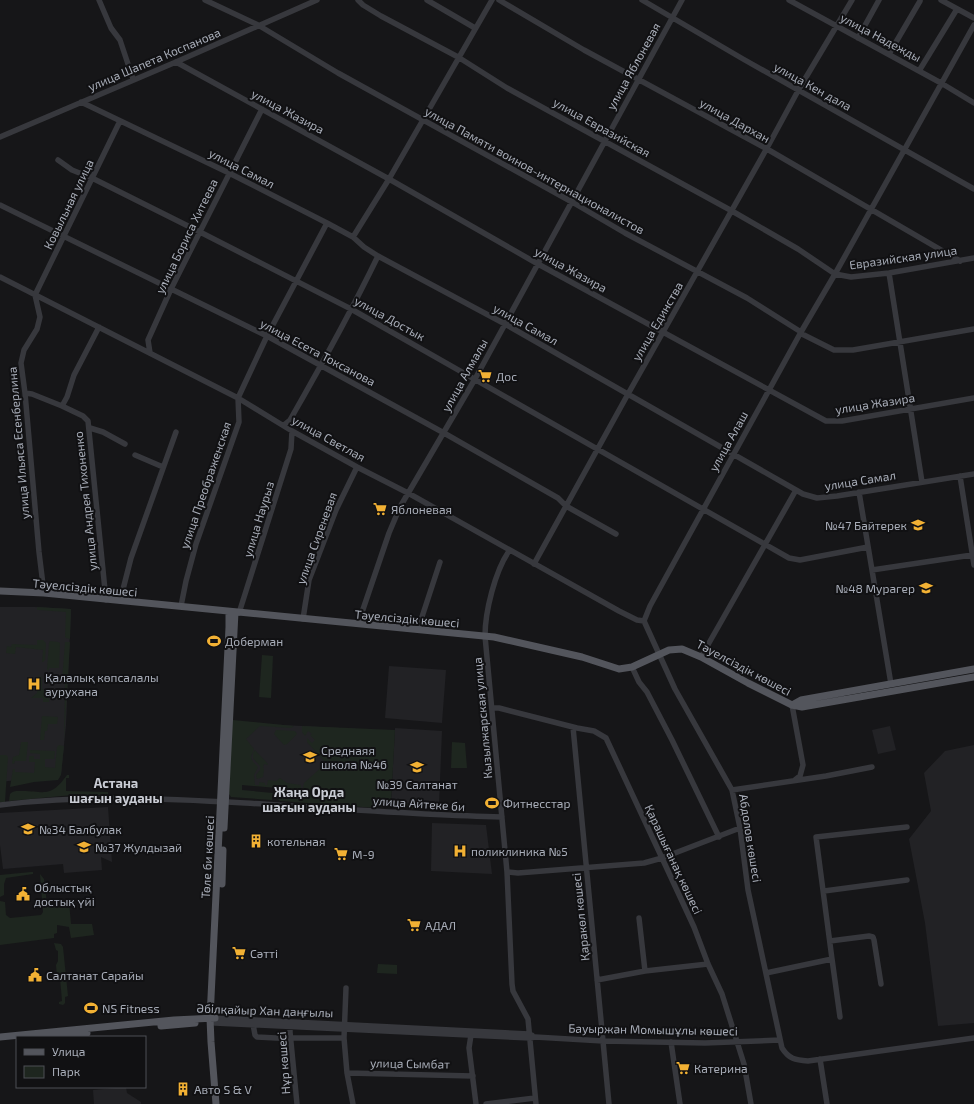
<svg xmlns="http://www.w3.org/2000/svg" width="974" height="1104" viewBox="0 0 974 1104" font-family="'Exo 2',sans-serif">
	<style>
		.built { fill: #222225 }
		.green { fill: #1e261f }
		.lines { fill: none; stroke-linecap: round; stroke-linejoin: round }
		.minor { stroke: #37383d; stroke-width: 5.5 }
		.major { stroke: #53555c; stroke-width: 7 }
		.labels { text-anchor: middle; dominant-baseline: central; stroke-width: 4; stroke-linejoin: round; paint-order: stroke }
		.street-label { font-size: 12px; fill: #a8adb8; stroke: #111113 }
		.poi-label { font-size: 12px; fill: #a8adb8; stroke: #111113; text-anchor: start }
		.neighbourhood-label { font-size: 13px; font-weight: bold; fill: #c9ccd4; stroke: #111113 }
	</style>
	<rect width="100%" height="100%" fill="#161618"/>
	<path class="built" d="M0,607H35L71,609L66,725L61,775L0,782Z
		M389,666L446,670L442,723L385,718Z
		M244,723L379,730L375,796L241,784Z
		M890,726L896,750L878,754L872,730Z
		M395,728L442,731L439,805L391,803Z
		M974,745V1023L938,1026L925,923L909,839L931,811L924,773L945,751Z
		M108,807L112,862L101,857L102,870L64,873L63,864L3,869L0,845V813Z
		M432,823L486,825L492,874L431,871Z
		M126,1087L127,1093L141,1102V1104H94L93,1090Z"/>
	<path class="green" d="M37,607L71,609L70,639L66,638L65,637L66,612L39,610H37Z
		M37,640H43L46,643L45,660L43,662H42L43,650L16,647L15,654L6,653L7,646L11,647L12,644L37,645Z
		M50,641L58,642L60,643L59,668H49V671L47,669L49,643Z
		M65,642H70L64,742L65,682L62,681Z
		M262,655L273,656L271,698L259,697Z
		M38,676L42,677V689L50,692L49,702H43V698H31L37,693Z
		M42,716L58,717L57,724H48L47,731H45L44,740H40Z
		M233,720L294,726L291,728L260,726L246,739L254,749L251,757L253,762L258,767L254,775L255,785H259V782L265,783V785H267L268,780L276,781L280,778L287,783L301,785V788H303L304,783L324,765L325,762L307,742V738L312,743L315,740L310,735L312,734L308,731L305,736L302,732V726L395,730L391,803L426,805V809L377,807L376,808L280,801L276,797L277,788L242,785V790L273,793L272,800L231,797L229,794L232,722Z
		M276,730L295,731L297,734L287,744L284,745L274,734Z
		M21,742H28L26,761H15L14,764L12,763L13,757L19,755Z
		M452,742L465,743L467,768H451Z
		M59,745L64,746L61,775L58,780L34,782L10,787L13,769H15V772L34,773L35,762H29V756H34V759H40V754L30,753V750L55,751L54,759H45V767L55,768L57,747Z
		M255,750L268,764V765L264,764L263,768L264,769L263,777L257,779L256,775L260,770V766L253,758V753Z
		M0,755H6L8,757L5,802H0Z
		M67,775H69V778H66V791L108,792V795H72L9,801L10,794C13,791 15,791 19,791C44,790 49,800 67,775Z
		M31,872H33V874L6,878L4,884V895L0,897V875Z
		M40,874L44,879L47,904L69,902L71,924H92L94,935L71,938L69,927L57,925V933L54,934V938L0,945V901L5,902L6,915L10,918L41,915L43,912Z
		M54,943L61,944L63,947L68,996L65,997V1003L63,1005L59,1004V1002L62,1001L60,978L57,976L56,965L58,961V951L56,950Z
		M378,964L397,965V974L377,973Z"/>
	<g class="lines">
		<path class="minor" d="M99,0L111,28L120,40L133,79
			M205,0L258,25L338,73L572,202L625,233L747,298L801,332
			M358,0L363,5L381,16L458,57L507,88L732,211L798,249L835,274L851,277L889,273L974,258
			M427,0L475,28
			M499,0L584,50L767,149L960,261
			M642,0L743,59L974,189
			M789,0L941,83L974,103
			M941,0L974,18
			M858,38L879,0
			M889,54L920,1
			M176,62L389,179L538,264L826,421H842L974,398
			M919,71L957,9
			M81,102L229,173L327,223L353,237L364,247L378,256L505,324L803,494L817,498L837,496L974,474
			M0,137L176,62L317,0
			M58,160L72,170L92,178L200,232L351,309L789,558L800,560L868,547
			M0,205L267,336L444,433L558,498L566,506L616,534
			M353,237L389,179L492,0
			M889,273L922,482
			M0,277L238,398L292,431L357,467L408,493L619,611L637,620L644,621
			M99,327L74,375L67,397L62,406L83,416L88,421L106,600
			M800,333L834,350H853L974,329
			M150,353L148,340L171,289L262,109
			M25,393L32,394L62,406
			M284,425L290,420C321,366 351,312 378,256
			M90,428L103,432L125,444
			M135,455L163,467
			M960,476L974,565
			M859,492L891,684
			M509,551C495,571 485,612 485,636L507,872L512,984L513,991L528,1019L536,1104
			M534,564L628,394L767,148L799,89L852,0
			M872,570L972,555
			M44,593L39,552L25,393L21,363L24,350L37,329L40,317L35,295L120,121
			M120,601L131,558L176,432
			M181,606L186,581L196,544L239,422L238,398L267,336L327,223
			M239,613L291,449L292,431
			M303,619L309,580L336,510L357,467
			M644,621L650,606L801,332L835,274L974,25
			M644,621L675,689L732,790L740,828L748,890L782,1048C789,1059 795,1060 808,1061L974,1038
			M358,624L389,533L400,507L475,379L682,0
			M418,629L440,562
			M701,657L796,490
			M632,667L639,682L647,692L672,740L719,837
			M792,705L803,765L800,776L795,780
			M492,708H499L577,728L594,731L606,738L662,858L694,927L708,964L722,994L744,1064L751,1104
			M573,727L609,1104
			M732,790L826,776L872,767
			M0,805C81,795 163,798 245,803C330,808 416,815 502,817
			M507,872L518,873L644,863L662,858L740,828
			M824,891L907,880
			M639,918L645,971
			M830,941L869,936L873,937L874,940L881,984
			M832,959L840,1017
			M766,973L832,959L816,837L907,827
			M597,980L645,971L708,964
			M346,988L344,1038L347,1073L353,1104
			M215,1018L529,1034L532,1035
			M215,1023L530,1038L535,1037L603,1041L705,1043L780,1040
			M253,1024L255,1035L257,1037L276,1038H344
			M293,1024L290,1026V1032L297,1104
			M471,1035L469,1048L476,1104
			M671,1042L680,1104
			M820,1059L827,1104
			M347,1073L473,1076
			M486,1104L535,1098"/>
		<path class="major" d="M0,591L44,593L494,637L582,657L619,669L632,667L669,650L682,649L701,657L748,683L792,705L802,707L974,677
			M792,705L801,700L974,669
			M224,828L235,612
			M222,884L223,850
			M161,1026L195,1023
			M0,1037L174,1020L215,1018
			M45,1037L87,1033
			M216,1104L211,1042L210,1018L229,627V612"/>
	</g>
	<defs>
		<g id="supermarket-bare" transform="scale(1.08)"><path d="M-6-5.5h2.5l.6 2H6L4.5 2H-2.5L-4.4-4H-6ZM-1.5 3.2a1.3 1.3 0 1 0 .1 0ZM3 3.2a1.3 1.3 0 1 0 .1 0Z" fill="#f2b134" stroke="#111113" stroke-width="2.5" paint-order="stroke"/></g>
		<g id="school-bare" transform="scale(1.08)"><path d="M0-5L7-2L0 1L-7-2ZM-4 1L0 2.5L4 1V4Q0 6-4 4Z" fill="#f2b134" stroke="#111113" stroke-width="2.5" paint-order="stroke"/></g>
		<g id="stadium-bare" transform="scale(1.08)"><path d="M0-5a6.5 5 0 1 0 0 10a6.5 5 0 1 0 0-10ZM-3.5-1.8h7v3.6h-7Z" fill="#f2b134" stroke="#111113" stroke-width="2.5" paint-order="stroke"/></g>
		<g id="hospital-bare" transform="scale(1.08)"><path d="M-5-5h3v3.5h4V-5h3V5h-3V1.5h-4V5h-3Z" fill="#f2b134" stroke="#111113" stroke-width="2.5" paint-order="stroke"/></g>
		<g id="building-bare" transform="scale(1.08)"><path d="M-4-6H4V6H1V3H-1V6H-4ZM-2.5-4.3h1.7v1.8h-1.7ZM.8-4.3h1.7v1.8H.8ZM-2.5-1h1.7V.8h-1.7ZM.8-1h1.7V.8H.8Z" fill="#f2b134" stroke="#111113" stroke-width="2.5" paint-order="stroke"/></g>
		<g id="civic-bare" transform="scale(1.08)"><path d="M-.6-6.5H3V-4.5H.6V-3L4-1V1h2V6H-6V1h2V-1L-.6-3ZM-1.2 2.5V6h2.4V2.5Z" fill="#f2b134" stroke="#111113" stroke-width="2.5" paint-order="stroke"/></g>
	</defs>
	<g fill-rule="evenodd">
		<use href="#supermarket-bare" x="485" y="376"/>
		<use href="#supermarket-bare" x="380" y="509"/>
		<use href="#school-bare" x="918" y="525"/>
		<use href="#school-bare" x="926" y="588"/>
		<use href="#stadium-bare" x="214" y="641"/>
		<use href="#hospital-bare" x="34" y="684"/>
		<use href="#school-bare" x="310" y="757"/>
		<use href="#school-bare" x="417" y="767"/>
		<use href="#stadium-bare" x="492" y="803"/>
		<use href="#school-bare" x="28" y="829"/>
		<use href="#building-bare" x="256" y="841"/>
		<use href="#school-bare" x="84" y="847"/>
		<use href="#hospital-bare" x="460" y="851"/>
		<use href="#supermarket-bare" x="341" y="854"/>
		<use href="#civic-bare" x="23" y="894"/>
		<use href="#supermarket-bare" x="414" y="925"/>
		<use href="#supermarket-bare" x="239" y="953"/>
		<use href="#civic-bare" x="35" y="975"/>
		<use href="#stadium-bare" x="91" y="1008"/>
		<use href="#supermarket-bare" x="683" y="1068"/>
		<use href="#building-bare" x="183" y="1089"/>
	</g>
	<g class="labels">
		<g class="street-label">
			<text transform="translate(881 37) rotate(28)">улица Надежды</text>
			<text transform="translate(154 59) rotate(-23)">улица Шапета Коспанова</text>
			<text transform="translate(633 66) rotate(-61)">улица Яблоневая</text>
			<text transform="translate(813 86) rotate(29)">улица Кен дала</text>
			<text transform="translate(288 111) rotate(28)">улица Жазира</text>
			<text transform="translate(735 120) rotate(29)">улица Дархан</text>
			<text transform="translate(602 127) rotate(29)">улица Евразийская</text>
			<text transform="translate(242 168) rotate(27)">улица Самал</text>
			<text transform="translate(535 170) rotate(29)">улица Памяти воинов-интернационалистов</text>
			<text transform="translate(68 204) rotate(-64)">Ковыльная улица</text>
			<text transform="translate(186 236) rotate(-64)">улица Бориса Хитеева</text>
			<text transform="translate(903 257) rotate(-8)">Евразийская улица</text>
			<text transform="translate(571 269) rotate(29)">улица Жазира</text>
			<text transform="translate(390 318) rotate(29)">улица Достык</text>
			<text transform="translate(657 321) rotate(-60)">улица Единства</text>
			<text transform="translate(526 324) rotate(29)">улица Самал</text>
			<text transform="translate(318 352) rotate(28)">улица Есета Токсанова</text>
			<text transform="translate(464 375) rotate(-61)">улица Алмалы</text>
			<text transform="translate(875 403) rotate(-9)">улица Жазира</text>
			<text transform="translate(329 438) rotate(29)">улица Светлая</text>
			<text transform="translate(728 441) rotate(-61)">улица Алаш</text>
			<text transform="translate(18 443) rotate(-95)">улица Ильяса Есенберлина</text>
			<text transform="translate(860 480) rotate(-9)">улица Самал</text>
			<text transform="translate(205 485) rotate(-71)">улица Преображенская</text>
			<text transform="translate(85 501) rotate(-96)">улица Андрея Тихоненко</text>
			<text transform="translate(258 519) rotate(-73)">улица Наурыз</text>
			<text transform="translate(316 538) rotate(-70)">улица Сиреневая</text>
			<text transform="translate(85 587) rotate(5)">Тәуелсіздік көшесі</text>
			<text transform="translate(407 618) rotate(5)">Тәуелсіздік көшесі</text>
			<text transform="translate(744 667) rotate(28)">Тәуелсіздік көшесі</text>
			<text transform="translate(482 718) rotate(-95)">Кызылжарская улица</text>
			<text transform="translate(419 803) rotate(4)">улица Айтеке би</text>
			<text transform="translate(751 838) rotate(81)">Абдолов көшесі</text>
			<text transform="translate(207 857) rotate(-87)">Төле би көшесі</text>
			<text transform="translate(674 859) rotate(65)">Қарашығанақ көшесі</text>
			<text transform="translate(580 917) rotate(-96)">Қаракөл көшесі</text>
			<text transform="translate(265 1010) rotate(2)">Әбілқайыр Хан даңғылы</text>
			<text transform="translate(653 1029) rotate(1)">Бауыржан Момышұлы көшесі</text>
			<text transform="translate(283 1063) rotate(-94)">Нұр көшесі</text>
			<text transform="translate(410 1063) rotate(1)">улица Сымбат</text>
		</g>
		<g class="poi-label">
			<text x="496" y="376">Дос</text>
			<text x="391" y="509">Яблоневая</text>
			<text x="907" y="525" text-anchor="end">№47 Байтерек</text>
			<text x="915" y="588" text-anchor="end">№48 Мурагер</text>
			<text x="225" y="641">Доберман</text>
			<text x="45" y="677">Қалалық көпсалалы<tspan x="45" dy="14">аурухана</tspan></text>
			<text x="321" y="750">Среднаяя<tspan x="321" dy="14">школа №46</tspan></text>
			<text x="417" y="784" text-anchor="middle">№39 Салтанат</text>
			<text x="503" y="803">Фитнесстар</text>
			<text x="39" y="829">№34 Балбулак</text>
			<text x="267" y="841">котельная</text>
			<text x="95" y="847">№37 Жулдызай</text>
			<text x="471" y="851">поликлиника №5</text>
			<text x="352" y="854">M-9</text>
			<text x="34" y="887">Облыстық<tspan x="34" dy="14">достық үйі</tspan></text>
			<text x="425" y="925">АДАЛ</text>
			<text x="250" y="953">Cәтті</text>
			<text x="46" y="975">Салтанат Сарайы</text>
			<text x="102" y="1008">NS Fitness</text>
			<text x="694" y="1068">Катерина</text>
			<text x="194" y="1089">Авто S &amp; V</text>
		</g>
		<g class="neighbourhood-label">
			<text x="116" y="783">Астана<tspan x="116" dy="15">шағын ауданы</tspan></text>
			<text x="309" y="792">Жаңа Орда<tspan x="309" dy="15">шағын ауданы</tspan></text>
		</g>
	</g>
	<rect x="16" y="1036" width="130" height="52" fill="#111113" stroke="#4d4f55"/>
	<rect x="24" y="1049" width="20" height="6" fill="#53555c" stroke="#4d4f55"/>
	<text x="52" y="1056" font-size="12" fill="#a8adb8">Улица</text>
	<rect x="24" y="1066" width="20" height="12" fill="#1e261f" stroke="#4d4f55"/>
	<text x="52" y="1076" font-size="12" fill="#a8adb8">Парк</text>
</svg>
